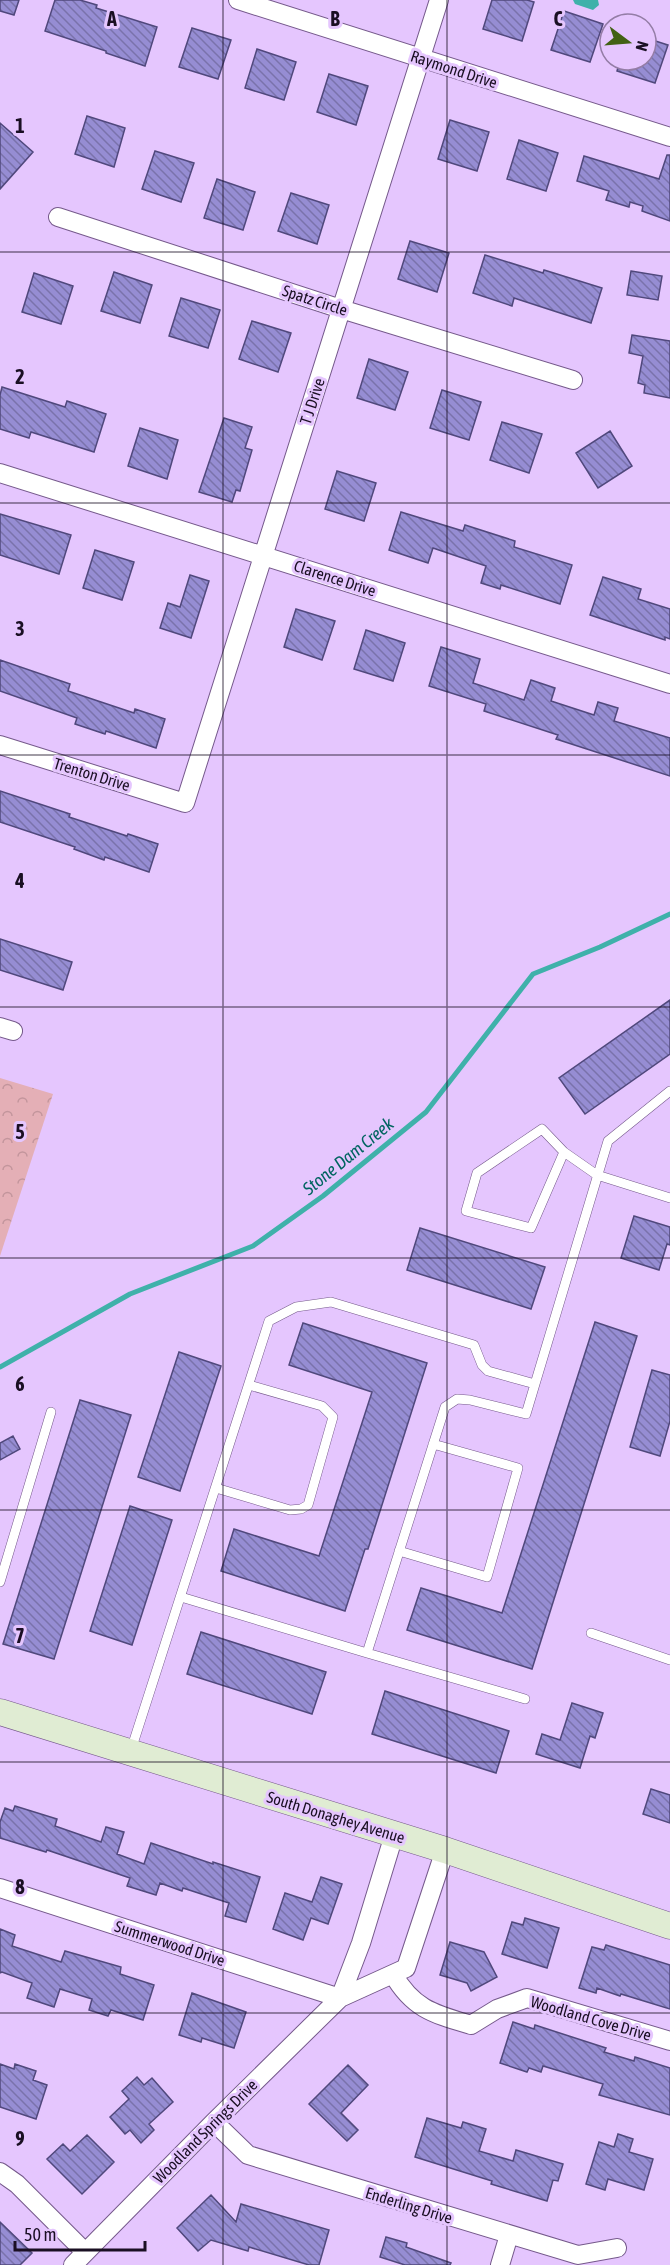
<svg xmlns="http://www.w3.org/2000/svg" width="670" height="2265" viewBox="0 0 670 2265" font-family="'Asap Condensed',sans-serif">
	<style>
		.forest { fill: url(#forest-crowns) }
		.water { fill: #3fb1aa }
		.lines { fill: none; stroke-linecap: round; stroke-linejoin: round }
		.stream { stroke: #3fb1aa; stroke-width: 5 }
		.building { fill: url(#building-back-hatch); stroke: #50487c; stroke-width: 1.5 }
		.lane-casing { stroke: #75598b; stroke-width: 10 }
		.street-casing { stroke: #75598b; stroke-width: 20 }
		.secondary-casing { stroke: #75598b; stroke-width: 27 }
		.lane { stroke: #fff; stroke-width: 9 }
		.street { stroke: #fff; stroke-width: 18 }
		.secondary { stroke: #e0ecd3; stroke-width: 26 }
		.grid { fill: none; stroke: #1a0f23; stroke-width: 1.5; stroke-opacity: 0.55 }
		.labels { text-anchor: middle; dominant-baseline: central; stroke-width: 6; stroke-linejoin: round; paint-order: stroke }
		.street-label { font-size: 16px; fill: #1a0f23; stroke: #e5c6fe }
		.water-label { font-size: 18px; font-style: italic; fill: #006460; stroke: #e5c6fe }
		.grid-label { font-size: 20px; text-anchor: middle; font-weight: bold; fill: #1a0f23; stroke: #e5c6fe; stroke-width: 6; stroke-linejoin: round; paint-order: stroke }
	</style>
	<defs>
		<pattern id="forest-crowns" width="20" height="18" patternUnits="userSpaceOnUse" patternTransform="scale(1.5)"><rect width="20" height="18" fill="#e4afb6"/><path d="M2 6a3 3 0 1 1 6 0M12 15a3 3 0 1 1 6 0" fill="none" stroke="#c3959c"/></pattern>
		<pattern id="building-back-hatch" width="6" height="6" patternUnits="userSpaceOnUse" patternTransform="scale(1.5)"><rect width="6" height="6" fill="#968dd3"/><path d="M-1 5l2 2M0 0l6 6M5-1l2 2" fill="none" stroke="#7a72ab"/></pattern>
	</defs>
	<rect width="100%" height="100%" fill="#e5c6fe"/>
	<path class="forest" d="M0,1078L53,1094L0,1256Z"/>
	<path class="water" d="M573,0H598L599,5L593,10L575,4Z"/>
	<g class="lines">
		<path class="stream" d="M0,1367L130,1294L253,1246L323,1196L426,1112L533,974L600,947L670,914"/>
	</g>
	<path class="building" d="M0,0H19L14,15L0,11Z
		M55,0H80L97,5L96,8L157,27L145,66L106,53V51L45,31Z
		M492,0H527L534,2L522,41L483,29Z
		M564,11L603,24L590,62L551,50Z
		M192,28L231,40L218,79L179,67Z
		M646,38L668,45L655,83L617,71L620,60H646Z
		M257,49L296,62L284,100L245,88Z
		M329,74L368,86L356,125L317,112Z
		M87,116L125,128L114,167L75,154Z
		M450,120L489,132L477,171L438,159Z
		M0,123L33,152L0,189Z
		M519,140L558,153L546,191L507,179Z
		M155,151L194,163L181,202L142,189Z
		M667,155H670V221L642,211L643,206L630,202L629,207L606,200L609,191L577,181L584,156L659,179Z
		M217,179L255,192L243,230L204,218Z
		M291,193L329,205L317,244L278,231Z
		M410,241L449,253L437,292L398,279Z
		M485,255L543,273L544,270L602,288L591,323L514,298L512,306L473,293Z
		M631,271L662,276L658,300L627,295Z
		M114,272L152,285L140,323L101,311Z
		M34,273L73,286L61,324L22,312Z
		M181,298L220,310L208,348L169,336Z
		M252,321L291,333L278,372L239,359Z
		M632,335L670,341V398L644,393L645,385L638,383L643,356L629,353Z
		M369,359L408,372L395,410L357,398Z
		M2,387L65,407L67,401L106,414L94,452L31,432L29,438L0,429V395Z
		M442,390L481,402L469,440L430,428Z
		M224,418L252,427L245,448L252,450L240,491L236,490L232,502L199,492Z
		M502,422L542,434L529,473L490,460Z
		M140,428L178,440L167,479L128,466Z
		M610,431L632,466L598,488L576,453Z
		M337,471L376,483L364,521L325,509Z
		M401,512L463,531L465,525L515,541L514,547L572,565L560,604L501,585L500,589L481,583L486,566L433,548L428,563L389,550Z
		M0,514L71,535L59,574L0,555Z
		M95,550L134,562L122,600L83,588Z
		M190,575L209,581L191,638L160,628L168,603L180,607Z
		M603,577L641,589L638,599L670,609V639L665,637V640L590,615Z
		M296,609L335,621L322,660L284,647Z
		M366,630L405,643L393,681L354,669Z
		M441,647L480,659L473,683L524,700L531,680L555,688L551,701L594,715L598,702L618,708L614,721L670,738V776L556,739L558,735L484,711L486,704L429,686Z
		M0,660L70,684L68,691L134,713L135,709L165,719L156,748L106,731L105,734L75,724L77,718L0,691Z
		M0,791L70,814L69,817L127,836L128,834L158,844L149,872L105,857L104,860L74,849L75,847L0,822Z
		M0,939L72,962L63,990L0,970Z
		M670,1000V1054L585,1114L559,1078Z
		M634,1216L670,1227V1245L667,1244L659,1270L621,1258Z
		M420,1228L545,1267L531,1309L407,1270Z
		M595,1322L637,1336L532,1669L407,1630L421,1588L502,1613Z
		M303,1323L427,1363L368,1549H365L345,1611L221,1571L234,1529L319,1556L372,1392L289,1365Z
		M179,1352L221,1366L180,1491L138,1477Z
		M652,1370L670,1375V1421L660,1456L630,1447Z
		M80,1400L131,1415L54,1659L3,1644Z
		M13,1436L20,1449L0,1460V1443Z
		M130,1506L172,1520L132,1645L90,1631Z
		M201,1632L326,1672L312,1714L187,1674Z
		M385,1691L509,1731L496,1773L372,1734Z
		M572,1703L603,1713L595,1738L590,1736L580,1768L536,1754L542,1734L560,1740Z
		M651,1789L670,1795V1823L643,1814Z
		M15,1806L57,1819L55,1826L101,1842L106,1827L124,1832L117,1854L144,1864L151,1843L213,1864V1862L260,1877L246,1922L225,1916L229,1903L183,1888L182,1891L160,1883L156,1895L127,1886L130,1878L47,1850L46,1852L0,1838V1822L5,1808L13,1811Z
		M321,1877L342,1884L328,1924L311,1918L303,1940L273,1929L285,1893L312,1902Z
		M525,1918L559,1928L547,1968L502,1954L512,1922L523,1925Z
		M0,1929L15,1935L12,1946L61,1962L65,1951L121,1967L120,1974L154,1985L143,2020L111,2010L108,2016L89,2010L92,1999L60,1989L54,2007L27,1998L32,1983L2,1972L0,1973Z
		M450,1942L484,1952L497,1977L471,1991L467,1983L440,1975Z
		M606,1945L670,1965V2009L621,1994L620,1996L597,1988L596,1993L579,1988L592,1947L604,1950Z
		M192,1993L246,2012L234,2048L202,2038L201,2042L179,2035Z
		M513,2022L534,2029L535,2025L606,2048L604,2052L634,2061L635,2057L670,2068V2115L599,2095L603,2084L543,2066L541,2072L529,2068L527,2072L500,2063Z
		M0,2064L14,2069L15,2064L36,2071L33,2080L47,2085L36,2119L0,2107Z
		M348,2065L368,2085L341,2113L358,2130L347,2141L309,2104Z
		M137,2077L144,2085L152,2078L173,2102L149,2124L154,2130L141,2143L130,2130L125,2134L110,2117L129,2099L122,2091Z
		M427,2118L461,2128L463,2122L486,2129L479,2151L513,2161L516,2150L563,2164L558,2181L553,2180L547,2201L491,2184L492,2181L415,2157Z
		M618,2134L633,2139L629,2152L653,2159L644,2190L608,2179L605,2190L586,2184L599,2142L614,2147Z
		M87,2135L114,2162L82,2194L47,2159L63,2144L70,2151Z
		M211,2195L236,2222L241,2204L329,2230L319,2265H309L249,2247L248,2251L211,2240L198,2251L177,2228Z
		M0,2222L32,2253L20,2265H0Z
		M386,2237L407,2243L406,2247L451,2263L450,2265H405L380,2257Z"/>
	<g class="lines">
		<g class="lane-casing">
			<path id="lane" d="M564,1152L531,1228L466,1211L477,1173L542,1129L564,1152L597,1175L670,1198
				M216,1488L290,1510L301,1509L308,1505L333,1417L322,1406L249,1385
				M399,1551L487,1577L518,1468L433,1444
				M0,1582L51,1412
				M181,1597L367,1653L445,1407L457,1399L470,1400L526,1414L608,1141L670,1091
				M591,1633L670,1660
				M367,1653L525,1699
				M131,1750L269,1321L296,1307L331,1302L474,1345L482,1365L488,1371L535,1384"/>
		</g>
		<g class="street-casing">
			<path id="street" d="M238,0L670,137
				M58,217L341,309L573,380
				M0,473L670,684
				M0,745L185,803L439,0
				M0,1027L13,1031
				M0,1888L340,1998
				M393,1974C413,2009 434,2014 471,2025L497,2009L527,1998L670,2041
				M340,1998L361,1943L394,1835
				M214,2122L248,2155L578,2255L617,2248
				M0,2172L17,2184L85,2252
				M73,2265L214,2122L340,1998L406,1968L445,1850
				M500,2265L509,2235"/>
		</g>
		<g class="secondary-casing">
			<path id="secondary" d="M0,1712L445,1850L670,1926"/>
		</g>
		<use href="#lane" class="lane"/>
		<use href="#street" class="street"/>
		<use href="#secondary" class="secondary"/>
	</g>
	<path class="grid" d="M223,0V2265M447,0V2265M0,252H670M0,503H670M0,755H670M0,1007H670M0,1258H670M0,1510H670M0,1762H670M0,2013H670"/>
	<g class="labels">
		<g class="street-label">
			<text transform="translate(454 69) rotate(18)">Raymond Drive</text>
			<text transform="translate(315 300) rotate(18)">Spatz Circle</text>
			<text transform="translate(312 401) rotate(-72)">T J Drive</text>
			<text transform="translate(335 578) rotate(18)">Clarence Drive</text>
			<text transform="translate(92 774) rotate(17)">Trenton Drive</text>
			<text transform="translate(336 1817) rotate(17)">South Donaghey Avenue</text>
			<text transform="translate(170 1943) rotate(18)">Summerwood Drive</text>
			<text transform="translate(591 2018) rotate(16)">Woodland Cove Drive</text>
			<text transform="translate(205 2131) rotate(-45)">Woodland Springs Drive</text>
			<text transform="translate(409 2205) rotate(17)">Enderling Drive</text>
		</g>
		<g class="water-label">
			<text transform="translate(348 1156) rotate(-39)">Stone Dam Creek</text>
		</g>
	</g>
	<g class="grid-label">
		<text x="112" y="26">A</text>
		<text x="335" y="26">B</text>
		<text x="558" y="26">C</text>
		<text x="20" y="133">1</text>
		<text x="20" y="384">2</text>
		<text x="20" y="636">3</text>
		<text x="20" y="888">4</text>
		<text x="20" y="1139">5</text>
		<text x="20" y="1391">6</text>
		<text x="20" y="1643">7</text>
		<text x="20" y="1894">8</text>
		<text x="20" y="2146">9</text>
	</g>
	<g transform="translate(628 42) rotate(106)"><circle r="28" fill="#e5c6fe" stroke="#947da6" stroke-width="1.5"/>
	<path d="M0-4.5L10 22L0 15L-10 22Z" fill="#426114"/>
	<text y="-9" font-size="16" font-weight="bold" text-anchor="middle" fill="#1a0f23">N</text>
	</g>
	<path d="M15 2241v9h130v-9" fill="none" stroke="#1a0f23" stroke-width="3"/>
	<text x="24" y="2241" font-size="18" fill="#1a0f23" stroke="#e5c6fe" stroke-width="4.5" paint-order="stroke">50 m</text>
</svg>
